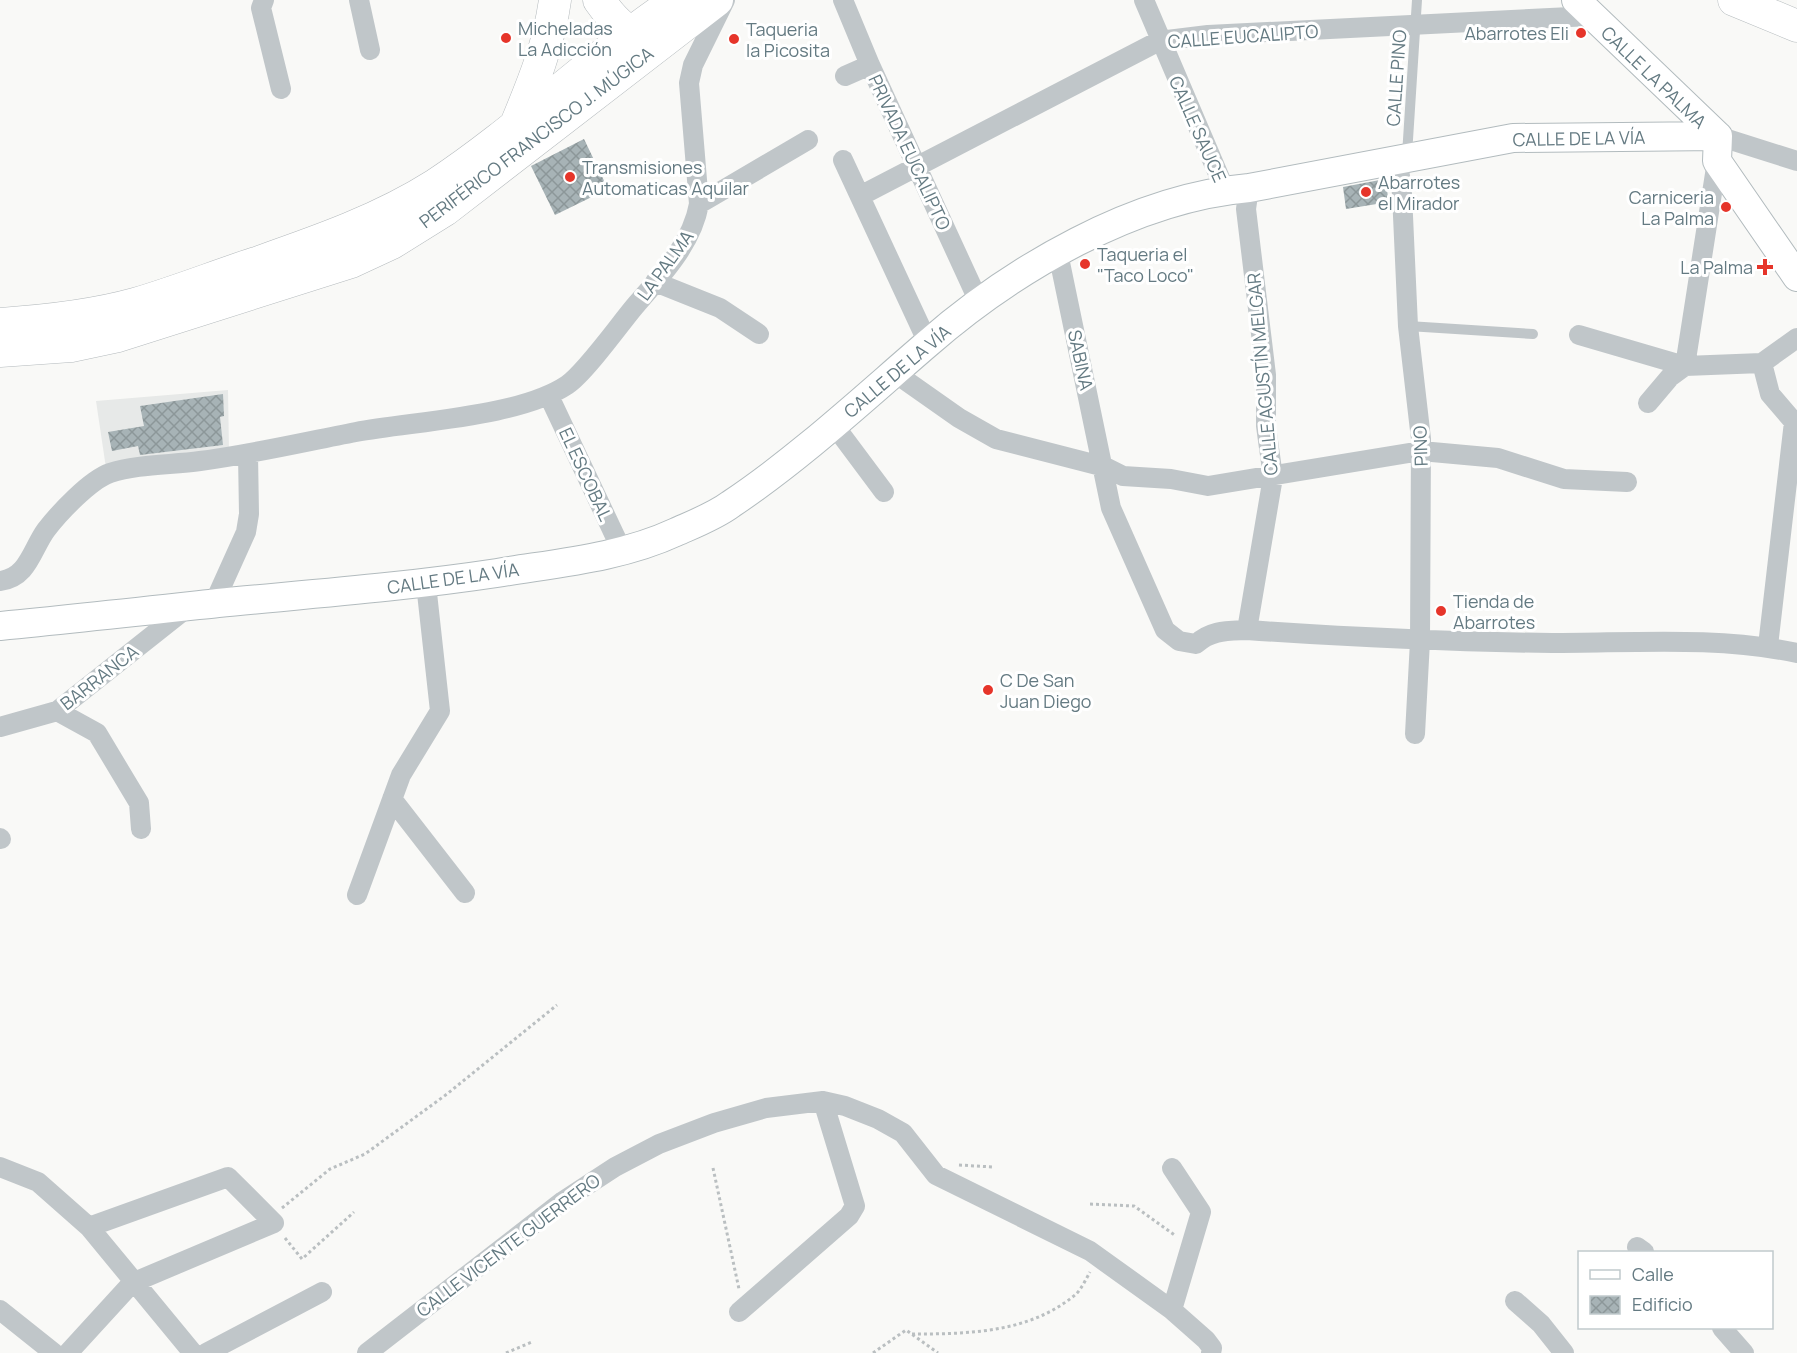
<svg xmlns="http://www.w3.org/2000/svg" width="1797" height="1353" viewBox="0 0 1797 1353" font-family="Manrope,sans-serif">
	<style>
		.built { fill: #e7e9e8 }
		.building { fill: url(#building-cross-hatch) }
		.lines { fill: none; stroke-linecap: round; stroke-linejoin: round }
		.secondary-casing { stroke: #b2bbbe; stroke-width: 30 }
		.primary-casing { stroke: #b4babd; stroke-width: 33 }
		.path { stroke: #babfc1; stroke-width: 3; stroke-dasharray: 3 3; stroke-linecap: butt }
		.lane { stroke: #c0c6c9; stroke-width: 10 }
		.street { stroke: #c0c6c9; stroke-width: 20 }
		.secondary { stroke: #fff; stroke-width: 28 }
		.primary { stroke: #fff; stroke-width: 32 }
		.poi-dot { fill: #e6352a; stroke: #fff; stroke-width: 2 }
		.labels { text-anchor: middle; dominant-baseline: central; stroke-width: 6; stroke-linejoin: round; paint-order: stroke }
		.poi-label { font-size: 18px; fill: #647a82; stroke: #fff; text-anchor: start }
		.street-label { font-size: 18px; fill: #647a82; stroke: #fff }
	</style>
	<defs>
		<pattern id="building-cross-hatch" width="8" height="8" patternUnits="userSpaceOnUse" patternTransform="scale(1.5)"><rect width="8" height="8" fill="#a7b3b6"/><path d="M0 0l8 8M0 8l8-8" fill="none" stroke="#8c9799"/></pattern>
	</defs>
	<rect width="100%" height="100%" fill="#f9f9f7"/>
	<path class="built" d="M228,390L229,451L106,468L96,401Z"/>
	<path class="building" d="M584,139L608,189L555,215L531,166Z
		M1385,179L1389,202L1346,209L1343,187Z
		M223,394L224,416L220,417L223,445L140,455L138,446L112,451L108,432L144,426L140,406Z"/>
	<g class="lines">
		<g class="secondary-casing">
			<path id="secondary" d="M1576,0L1718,136
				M1718,136L1717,161L1797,277
				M0,626C73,619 145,611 218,603C311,594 404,587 497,573C557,563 620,558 676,532C694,524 715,516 731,504C801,457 863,399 927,344C1013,269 1134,198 1249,188L1513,138L1718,136"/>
		</g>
		<g class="primary-casing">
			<path id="primary" d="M599,0C611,17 627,37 649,36
				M1734,0L1797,26
				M517,122C534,81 549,44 555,0
				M0,324C44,321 92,316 135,304C176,292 216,276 256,263C316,242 380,220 435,185C520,129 593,56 677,0
				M0,351L71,346L118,336L351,262L392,243L445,210L717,0"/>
		</g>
		<path class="path" d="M959,1165L993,1167
			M713,1168L739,1289
			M1090,1204L1134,1206L1176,1236
			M282,1208L330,1169L365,1154L447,1094L557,1005
			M285,1238L302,1259L354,1212
			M912,1334C969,1334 1029,1333 1075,1295C1081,1290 1086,1279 1090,1272
			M506,1353L532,1342
			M873,1353L906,1330L938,1353"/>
		<path class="lane" d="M1407,155L1417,0
			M1408,326L1533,334"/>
		<path class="street" d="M264,0L261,8L281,89
			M359,0L370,50
			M843,0L870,65L979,302
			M1144,0L1225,190
			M845,76L870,65
			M1718,136L1797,161
			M843,160L928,343
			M1393,161L1400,176L1402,194L1408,326L1421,439L1420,641L1415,734
			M860,196L1159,41L1208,35L1591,16
			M699,204L808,140
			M1058,253L1111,508L1165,630L1179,641L1196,644C1211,630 1227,631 1247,630C1348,637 1450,642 1552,643C1633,643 1718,636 1797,653
			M655,282L720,308L759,334
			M1579,335L1685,366L1762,363L1797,338
			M1762,363L1770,394L1794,422L1768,646
			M895,373L959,418L996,439L1105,467L1123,476L1171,479L1208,486L1421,451L1498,458L1564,479L1627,482
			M549,396L623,553
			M1648,403L1670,377L1685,366L1717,161
			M834,425L884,492
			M0,581C28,578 32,549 46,530C59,513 90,480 110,473C137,464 172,465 200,461C253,454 304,442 356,432C415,421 519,417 567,385C585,373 619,325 635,306C661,276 692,244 699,204L689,83L693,65L725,0
			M214,603L246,532L249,514L248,454
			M1247,630L1273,477L1266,426V375L1246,209L1249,188
			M57,711L97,733L139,803L141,829
			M0,727L57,711L187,608
			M392,799L465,893
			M0,838L1,839
			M357,895L401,775L440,711L426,584
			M0,1167L38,1182L89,1227L193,1353
			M1172,1168L1201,1212L1172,1310
			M1637,1247L1644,1252
			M1515,1301L1541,1324L1564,1353
			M0,1310L54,1353
			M739,1312L849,1216L855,1206L823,1101
			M1722,1328L1744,1353
			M68,1353L132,1283L274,1223L228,1177L89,1227
			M206,1353L322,1292
			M367,1353L563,1201L615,1167L659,1144L714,1123L766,1108L823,1101L845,1106L878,1119L903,1133L936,1175L1090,1251L1172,1310L1206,1340L1212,1348L1211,1353"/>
		<use href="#secondary" class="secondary"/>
		<use href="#primary" class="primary"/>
	</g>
	<g class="poi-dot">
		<circle cx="1581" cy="33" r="6"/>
		<circle cx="506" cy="38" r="6"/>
		<circle cx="734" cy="39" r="6"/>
		<circle cx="570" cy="177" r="6"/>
		<circle cx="1366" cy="192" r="6"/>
		<circle cx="1726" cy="207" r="6"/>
		<circle cx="1085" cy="264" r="6"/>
		<path d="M1762 258h6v6h6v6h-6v6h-6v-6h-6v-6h6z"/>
		<circle cx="1441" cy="611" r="6"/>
		<circle cx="988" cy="690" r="6"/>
	</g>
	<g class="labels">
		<g class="poi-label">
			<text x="518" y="28">Micheladas<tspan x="518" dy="21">La Adicción</tspan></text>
			<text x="746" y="29">Taqueria<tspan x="746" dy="21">la Picosita</tspan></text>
			<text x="1569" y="33" text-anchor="end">Abarrotes Eli</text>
			<text x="582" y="167">Transmisiones<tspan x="582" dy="21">Automaticas Aquilar</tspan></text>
			<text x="1378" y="182">Abarrotes<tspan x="1378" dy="21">el Mirador</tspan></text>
			<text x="1714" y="197" text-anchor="end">Carniceria<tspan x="1714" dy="21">La Palma</tspan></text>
			<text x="1097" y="254">Taqueria el<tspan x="1097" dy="21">"Taco Loco"</tspan></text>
			<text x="1753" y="267" text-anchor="end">La Palma</text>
			<text x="1453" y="601">Tienda de<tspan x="1453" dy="21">Abarrotes</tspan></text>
			<text x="1000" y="680">C De San<tspan x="1000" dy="21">Juan Diego</tspan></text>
		</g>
		<g class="street-label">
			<text transform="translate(1243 36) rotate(-4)">CALLE EUCALIPTO</text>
			<text transform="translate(1654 77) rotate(44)">CALLE LA PALMA</text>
			<text transform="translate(1396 78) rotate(-86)">CALLE PINO</text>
			<text transform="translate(1198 129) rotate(66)">CALLE SAUCE</text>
			<text transform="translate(536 137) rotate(-37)">PERIFÉRICO FRANCISCO J. MÚGICA</text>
			<text transform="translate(1579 138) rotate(-1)">CALLE DE LA VÍA</text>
			<text transform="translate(910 152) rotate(65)">PRIVADA EUCALIPTO</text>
			<text transform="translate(665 265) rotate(-54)">LA PALMA</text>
			<text transform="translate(1081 360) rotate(78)">SABINA</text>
			<text transform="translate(897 371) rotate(-40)">CALLE DE LA VÍA</text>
			<text transform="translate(1262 374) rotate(-95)">CALLE AGUSTÍN MELGAR</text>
			<text transform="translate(1420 446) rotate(-92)">PINO</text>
			<text transform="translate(586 474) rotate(65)">EL ESCOBAL</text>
			<text transform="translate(453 578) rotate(-8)">CALLE DE LA VÍA</text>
			<text transform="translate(99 677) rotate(-38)">BARRANCA</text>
			<text transform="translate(508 1245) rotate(-37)">CALLE VICENTE GUERRERO</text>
		</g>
	</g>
	<rect x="1578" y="1251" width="195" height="78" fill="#ffffff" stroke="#c1cacd" stroke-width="1.5"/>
	<rect x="1590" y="1270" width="30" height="9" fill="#ffffff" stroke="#c1cacd" stroke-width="1.5"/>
	<text x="1632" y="1281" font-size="18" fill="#647a82">Calle</text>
	<rect x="1590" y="1296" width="30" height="18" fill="url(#building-cross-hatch)" stroke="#c1cacd" stroke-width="1.5"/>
	<text x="1632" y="1311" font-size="18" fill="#647a82">Edificio</text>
</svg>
